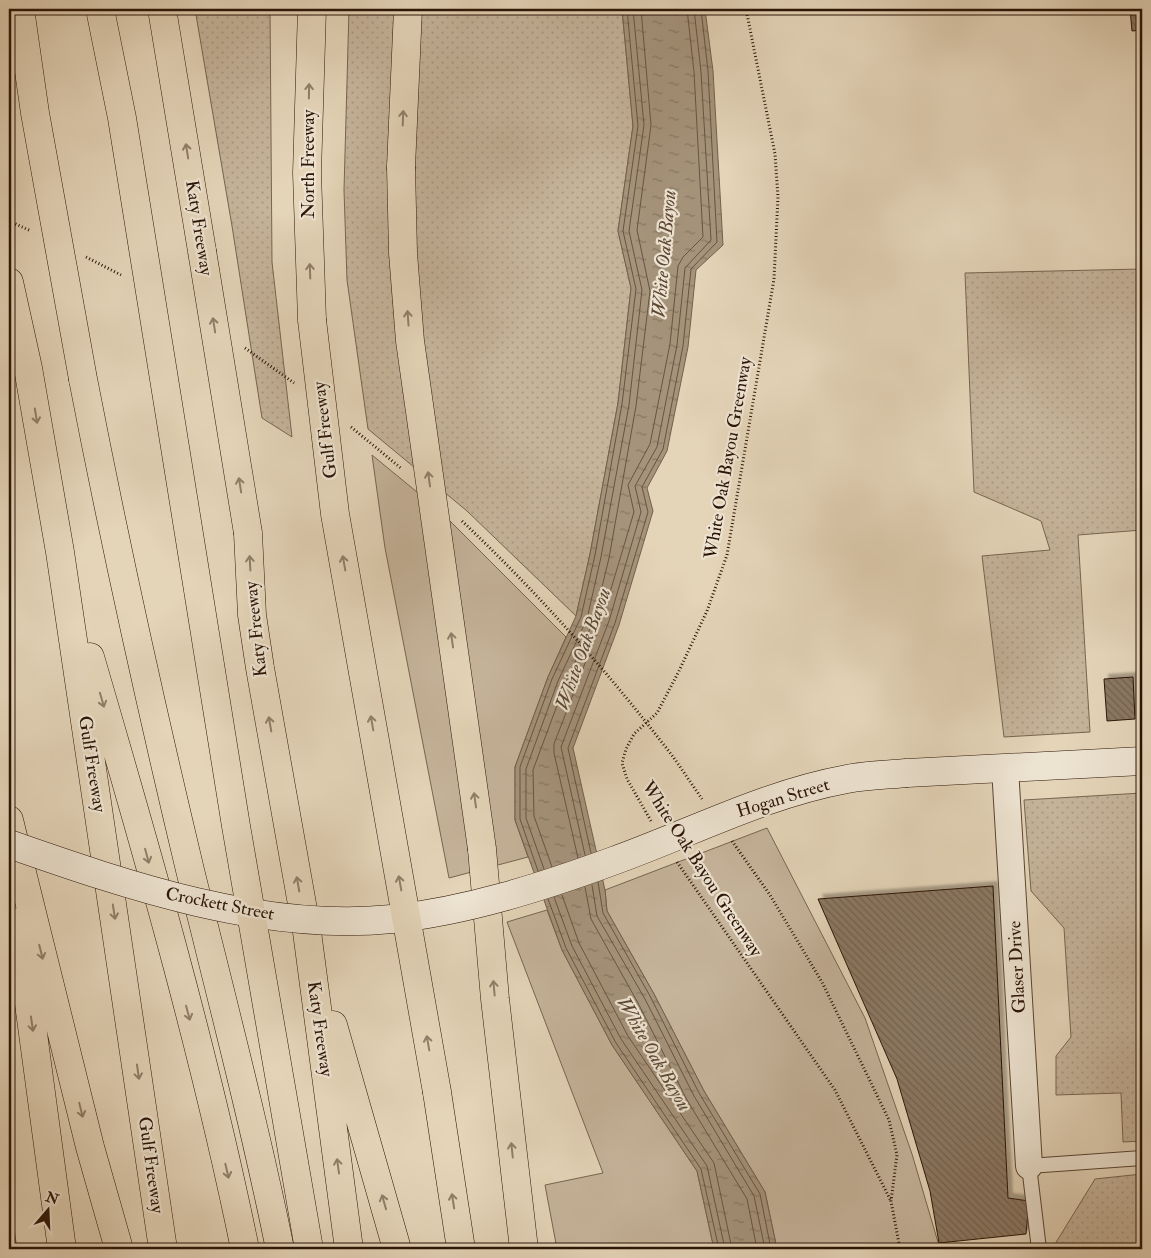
<svg xmlns="http://www.w3.org/2000/svg" width="1151" height="1258" viewBox="0 0 1151 1258" font-family="'IM FELL Double Pica',serif">
	<style>
		.grass { fill: url(#grass-dots); stroke: #786450 }
		.park { fill: #c5b39a; stroke: #786450 }
		.water { fill: url(#water-ripples); stroke: #74604c }
		.lines { fill: none; stroke-linecap: round; stroke-linejoin: round }
		.shore { stroke: #685440; stroke-width: 1 }
		.building { fill: url(#building-back-hatch); stroke: #2b1406; filter: url(#shadow) }
		.lane-casing { stroke: #594432; stroke-width: 16 }
		.street-casing { stroke: #594432; stroke-width: 28 }
		.secondary-casing { stroke: #2b1406; stroke-width: 29 }
		.highway-casing { stroke: #2b1406; stroke-width: 29 }
		.path { stroke: #2b1406; stroke-width: 3; stroke-dasharray: 1 2.5; stroke-linecap: butt }
		.lane { stroke: #ede3d1; stroke-width: 14 }
		.street { stroke: #ede3d1; stroke-width: 26 }
		.secondary { stroke: #ede3d1; stroke-width: 28 }
		.highway { stroke: #e4d4b8; stroke-width: 28 }
		.secondary-bridge-casing { stroke: #2b1406; stroke-width: 29; stroke-linecap: butt }
		.highway-bridge-casing { stroke: #2b1406; stroke-width: 29; stroke-linecap: butt }
		.path-bridge { stroke: #2b1406; stroke-width: 3; stroke-dasharray: 1 2.5; stroke-linecap: butt }
		.secondary-bridge { stroke: #ede3d1; stroke-width: 28 }
		.highway-bridge { stroke: #e4d4b8; stroke-width: 28 }
		.oneway { stroke: #917e68 }
		.labels { text-anchor: middle; dominant-baseline: central; stroke-width: 4.5; stroke-linejoin: round; paint-order: stroke }
		.street-label { font-size: 18px; fill: #2b1406; stroke: #ede3d1 }
		.water-label { font-size: 19px; font-style: italic; fill: #5c4735; stroke: #ede3d1 }
	</style>
	<defs>
		<pattern id="grass-dots" width="8" height="8" patternUnits="userSpaceOnUse" patternTransform="scale(1.25)"><rect width="8" height="8" fill="#c5b39a"/><path d="M2 2h.1M6 6h.1" fill="none" stroke="#a99983" stroke-width="1.8" stroke-linecap="round"/></pattern>
		<pattern id="water-ripples" width="26" height="14" patternUnits="userSpaceOnUse" patternTransform="scale(1.25)"><rect width="26" height="14" fill="#a5937b"/><path d="M2 4q2-2 4 0t4 0M15 11q2-2 4 0t4 0" fill="none" stroke="#877763"/></pattern>
		<pattern id="building-back-hatch" width="6" height="6" patternUnits="userSpaceOnUse" patternTransform="scale(1.25)"><rect width="6" height="6" fill="#8b7863"/><path d="M-1 5l2 2M0 0l6 6M5-1l2 2" fill="none" stroke="#726150"/></pattern>
		<filter id="shadow"><feDropShadow dx="4.5" dy="-4.5" stdDeviation="1" flood-color="#0004"/></filter>
	</defs>
	<rect width="100%" height="100%" fill="#e4d4b8"/>
	<filter id="stains"><feTurbulence type="fractalNoise" baseFrequency=".004" numOctaves="4"/><feColorMatrix values="0 0 0 0 .2 0 0 0 0 .09 0 0 0 0 .02 0 0 0 .5 -.17"/></filter>
	<radialGradient id="worn" r=".72"><stop offset=".6" stop-color="#630" stop-opacity="0"/><stop offset="1" stop-color="#630" stop-opacity=".3"/></radialGradient>
	<path class="grass" d="M195,9H270L272,262L292,437L262,418L232,226Z
		M349,9H622L633,126L618,231L631,288L618,403L590,554L576,616L467,511L368,429L347,280L344,190Z
		M1142,269V530L1078,535L1090,732L1004,737L982,556L1050,550L1041,521L974,492L965,273Z
		M1142,793V1141L1123,1142L1121,1093L1056,1095V1056L1071,1037L1064,928L1031,891L1024,800Z
		M1142,1174V1249H1052L1095,1179Z
		M9,1196L17,1249H9Z"/>
	<path class="park" d="M372,455L440,511L566,637L548,677L515,767V820L528,857L449,878L385,548Z
		M767,828L865,1018L912,1154L940,1249H777L765,1192L704,1091L654,994L607,911L605,890Z
		M547,910L562,950L612,1045L697,1171L714,1249H557L545,1185L603,1173L507,922Z"/>
	<path class="water" d="M622,9H705L713,71L723,245L696,270L688,347L667,451L647,488L653,511L619,625L573,748L605,890L607,911L654,994L704,1091L765,1192L777,1249H714L697,1171L612,1045L562,950L515,820V767L548,677L576,616L590,554L618,403L631,288L618,231L633,126Z"/>
	<g class="lines">
		<path class="shore" d="M591,853L568,748L615,623L648,512L642,487L663,449L683,346L691,269L717,242L708,71L701,9
			M585,855L561,747L609,621L641,512L635,486L657,447L677,345L685,268L711,240L701,72L694,9
			M578,858L554,753V744L602,619L634,512L628,485L650,444L670,344L678,266L683,257L703,237L694,72L687,9
			M552,867L534,816L533,770L565,684L594,620L609,558L636,406L650,291L637,230L651,125L641,9
			M544,869L526,818V769L558,681L587,619L601,557L629,405L642,290L629,231L644,125L633,9
			M538,871L520,819V767L552,679L581,617L595,555L622,404L636,289L623,231L638,126L627,9
			M598,882L603,913L650,996L699,1093L760,1194L771,1249
			M592,885L597,916L645,999L694,1096L754,1196L765,1249
			M585,887L591,919L638,1003L687,1100L747,1199L757,1249
			M562,895L579,943L628,1036L714,1163L732,1249
			M554,897L572,946L621,1039L707,1166L725,1249
			M548,899L566,948L616,1043L701,1169L719,1249"/>
	</g>
	<path class="building" d="M1130,9H1142V30L1132,31Z
		M1139,47H1142V88Z
		M1140,635H1142V660Z
		M1133,677L1135,719L1107,721L1104,679Z
		M993,886L1008,1198L1029,1201L1026,1234L939,1243L930,1191L897,1079L818,899Z"/>
	<g class="lines">
		<g class="lane-casing">
			<path id="lane" d="M1039,1249L1029,1166L1142,1158"/>
		</g>
		<g class="street-casing">
			<path id="street" d="M1005,768L1029,1166"/>
		</g>
		<g class="secondary-casing">
			<path id="secondary" d="M907,773L1142,761"/>
		</g>
		<g class="highway-casing">
			<path id="highway" d="M162,9L202,251
				M401,167L408,9
				M9,282L28,368L60,552L163,1249
				M312,320L307,173L312,9
				M83,379C115,544 151,707 190,870C221,996 254,1122 280,1249
				M248,533L252,615L260,668L307,932L349,1249
				M90,657C147,852 204,1049 245,1249
				M9,820L90,1147L119,1249
				M482,849L495,999L524,1249
				M18,922L62,1249
				M333,1025L397,1249
				M437,1092L461,1249"/>
		</g>
		<path class="path" d="M9,221L31,231
			M86,257L121,275
			M245,348L294,383
			M351,427L402,469
			M674,758L702,799
			M651,821L627,779L622,763L626,749L634,734L657,713L678,673L707,611L727,555L774,279L778,197L775,154L746,9
			M732,841L770,895L822,982L889,1120L897,1155L891,1201L900,1249
			M677,862L835,1090L891,1201"/>
		<use href="#lane" class="lane"/>
		<use href="#street" class="street"/>
		<use href="#secondary" class="secondary"/>
		<use href="#highway" class="highway"/>
		<g class="secondary-bridge-casing">
			<path id="secondary-bridge" d="M9,844C129,886 263,932 392,919C467,911 542,887 613,861C691,833 765,794 847,779C867,775 887,775 907,773"/>
		</g>
		<g class="highway-bridge-casing">
			<path id="highway-bridge" d="M20,9L35,113L83,379
				M100,9L122,118L236,826L309,1249
				M401,167L403,253L410,341L482,849
				M202,251L248,533
				M312,320L335,514L437,1092"/>
		</g>
		<path class="path-bridge" d="M462,521C540,595 609,673 674,758"/>
		<use href="#secondary-bridge" class="secondary-bridge"/>
		<use href="#highway-bridge" class="highway-bridge"/>
	</g>
	<defs><path id="oneway-shaft" d="M-6 0H5M1.5-3L5.5 0L1.5 3" fill="none" stroke-width="1.6" stroke-linecap="round" stroke-linejoin="round" transform="scale(1.25)"/></defs>
	<g class="oneway">
		<use href="#oneway-shaft" transform="translate(309 91) rotate(-89)"/>
		<use href="#oneway-shaft" transform="translate(403 118) rotate(-88)"/>
		<use href="#oneway-shaft" transform="translate(187 151) rotate(-99)"/>
		<use href="#oneway-shaft" transform="translate(310 271) rotate(-92)"/>
		<use href="#oneway-shaft" transform="translate(408 318) rotate(-94)"/>
		<use href="#oneway-shaft" transform="translate(214 325) rotate(-99)"/>
		<use href="#oneway-shaft" transform="translate(36 416) rotate(81)"/>
		<use href="#oneway-shaft" transform="translate(429 479) rotate(-98)"/>
		<use href="#oneway-shaft" transform="translate(240 485) rotate(-99)"/>
		<use href="#oneway-shaft" transform="translate(250 563) rotate(-93)"/>
		<use href="#oneway-shaft" transform="translate(344 563) rotate(-100)"/>
		<use href="#oneway-shaft" transform="translate(452 640) rotate(-98)"/>
		<use href="#oneway-shaft" transform="translate(102 700) rotate(74)"/>
		<use href="#oneway-shaft" transform="translate(372 723) rotate(-100)"/>
		<use href="#oneway-shaft" transform="translate(270 724) rotate(-100)"/>
		<use href="#oneway-shaft" transform="translate(475 800) rotate(-98)"/>
		<use href="#oneway-shaft" transform="translate(147 856) rotate(75)"/>
		<use href="#oneway-shaft" transform="translate(400 883) rotate(-100)"/>
		<use href="#oneway-shaft" transform="translate(298 884) rotate(-100)"/>
		<use href="#oneway-shaft" transform="translate(114 912) rotate(81)"/>
		<use href="#oneway-shaft" transform="translate(41 952) rotate(76)"/>
		<use href="#oneway-shaft" transform="translate(494 988) rotate(-95)"/>
		<use href="#oneway-shaft" transform="translate(188 1013) rotate(75)"/>
		<use href="#oneway-shaft" transform="translate(32 1024) rotate(82)"/>
		<use href="#oneway-shaft" transform="translate(428 1043) rotate(-100)"/>
		<use href="#oneway-shaft" transform="translate(138 1072) rotate(82)"/>
		<use href="#oneway-shaft" transform="translate(81 1110) rotate(76)"/>
		<use href="#oneway-shaft" transform="translate(512 1150) rotate(-96)"/>
		<use href="#oneway-shaft" transform="translate(338 1166) rotate(-98)"/>
		<use href="#oneway-shaft" transform="translate(227 1171) rotate(77)"/>
		<use href="#oneway-shaft" transform="translate(453 1201) rotate(-99)"/>
		<use href="#oneway-shaft" transform="translate(384 1202) rotate(-106)"/>
	</g>
	<g class="labels">
		<g class="street-label">
			<text transform="translate(308 164) rotate(-90)">North Freeway</text>
			<text transform="translate(199 228) rotate(81)">Katy Freeway</text>
			<text transform="translate(325 430) rotate(-97)">Gulf Freeway</text>
			<text transform="translate(728 458) rotate(-80)">White Oak Bayou Greenway</text>
			<text transform="translate(256 629) rotate(-96)">Katy Freeway</text>
			<text transform="translate(92 764) rotate(81)">Gulf Freeway</text>
			<text transform="translate(783 798) rotate(-17)">Hogan Street</text>
			<text transform="translate(702 869) rotate(57)">White Oak Bayou Greenway</text>
			<text transform="translate(220 904) rotate(11)">Crockett Street</text>
			<text transform="translate(1017 967) rotate(-93)">Glaser Drive</text>
			<text transform="translate(320 1029) rotate(82)">Katy Freeway</text>
			<text transform="translate(151 1165) rotate(82)">Gulf Freeway</text>
		</g>
		<g class="water-label">
			<text transform="translate(664 254) rotate(-85)">White Oak Bayou</text>
			<text transform="translate(583 649) rotate(-70)">White Oak Bayou</text>
			<text transform="translate(654 1054) rotate(60)">White Oak Bayou</text>
		</g>
	</g>
	<rect width="1151" height="1258" fill="none" stroke="#e4d4b8" stroke-width="30"/>
	<rect x="10" y="10" width="1131" height="1238" fill="none" stroke="#2b1406" stroke-width="2.5"/>
	<rect x="15" y="15" width="1121" height="1228" fill="none" stroke="#2b1406"/>
	<g transform="translate(48 1210) rotate(19)" stroke="#ede3d1" stroke-width="4" paint-order="stroke">
	<path d="M0-4L9 19L0 12L-9 19Z" fill="#2b1406"/>
	<text y="-8" font-size="14" font-weight="bold" text-anchor="middle" fill="#2b1406">N</text>
	</g>
	<rect width="100%" height="100%" filter="url(#stains)"/>
	<rect width="100%" height="100%" fill="url(#worn)"/>
</svg>
